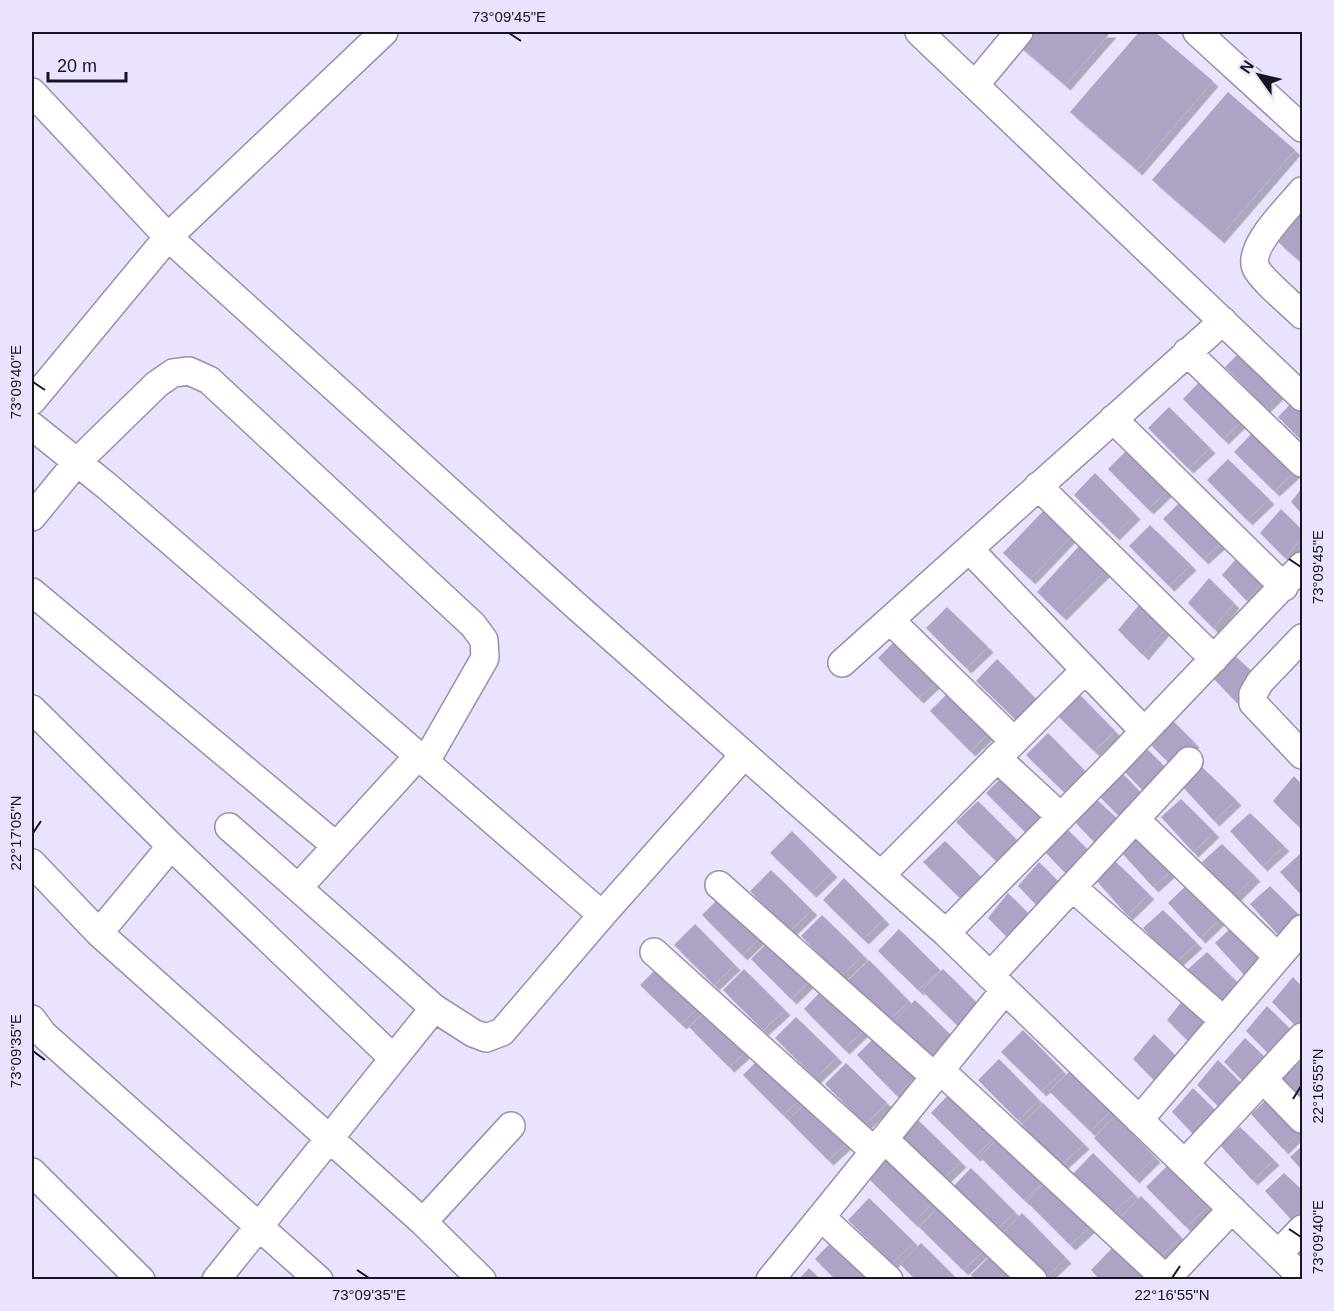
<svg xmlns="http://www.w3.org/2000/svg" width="1334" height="1311" viewBox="0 0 1334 1311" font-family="Helvetica,sans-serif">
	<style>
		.building { fill: #aea3c4; filter: url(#shadow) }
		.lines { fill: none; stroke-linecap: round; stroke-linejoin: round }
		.minor-casing { stroke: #988eae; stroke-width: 30 }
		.minor { stroke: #fff; stroke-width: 27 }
		.ticks { fill: none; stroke: #181420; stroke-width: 2 }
		.neatline { fill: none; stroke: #181420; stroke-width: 2 }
		.ticks-label { font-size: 15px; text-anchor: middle; fill: #181420 }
	</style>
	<defs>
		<filter id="shadow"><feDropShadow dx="5.5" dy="5.5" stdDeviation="0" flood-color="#0004"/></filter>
	</defs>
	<rect width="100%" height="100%" fill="#ebe3fe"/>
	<path class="building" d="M1003,32H1111L1065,85Z
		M1139,32H1155L1213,81L1137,170L1070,112Z
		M1228,92L1295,150L1219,238L1152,180Z
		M1302,213V263L1278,242Z
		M1246,346L1286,386L1265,407L1225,367Z
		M1204,377L1245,418L1223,439L1183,399Z
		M1299,395L1302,399V441L1278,417Z
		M1169,407L1210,448L1188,468L1148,428Z
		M1255,430L1296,471L1274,491L1234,452Z
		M1129,448L1170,488L1148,509L1108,469Z
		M1228,459L1269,499L1247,520L1207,480Z
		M1095,473L1135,514L1114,535L1074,495Z
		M1302,488V514L1291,502Z
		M1184,498L1225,539L1203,559L1163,519Z
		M1047,507L1072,535L1030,579L1003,553Z
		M1281,509L1302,530V537L1285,558L1260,533Z
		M1150,525L1191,565L1169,586L1129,546Z
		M1080,545L1107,569L1061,615L1037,592Z
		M1243,551L1268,575L1247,601L1222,575Z
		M1209,578L1234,603L1213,628L1188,603Z
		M1139,605L1164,630L1143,655L1118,630Z
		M947,607L988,647L966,668L926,628Z
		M899,637L940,678L918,698L878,658Z
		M1233,654L1259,678L1238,704L1213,678Z
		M997,659L1037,700L1016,720L976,681Z
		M951,690L992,730L970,751L930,711Z
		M1075,690L1115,731L1094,751L1054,712Z
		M1169,717L1194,742L1173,767L1148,742Z
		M1048,733L1088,774L1066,794L1026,755Z
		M1144,746L1168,770L1148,796L1123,770Z
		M1202,767L1236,800L1214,821L1182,786Z
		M1120,771L1144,796L1124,821L1099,796Z
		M1007,772L1048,813L1026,833L986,793Z
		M1294,776L1302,785V821L1298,826L1273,801Z
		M1095,798L1121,822L1100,848L1075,822Z
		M1181,799L1214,832L1193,852L1161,817Z
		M978,801L1018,841L997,862L956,822Z
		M1250,813L1284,846L1262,866L1230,831Z
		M1067,829L1092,854L1071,879L1046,853Z
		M792,831L832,872L811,892L770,853Z
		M1141,834L1175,867L1153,887L1121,852Z
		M945,841L985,881L963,901L923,862Z
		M1222,844L1255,876L1234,897L1202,862Z
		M1300,854L1302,856V896L1280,872Z
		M1115,861L1149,894L1127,915L1095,879Z
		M1039,862L1064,887L1043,912L1018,886Z
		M771,870L812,910L790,931L750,891Z
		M844,878L884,919L863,939L823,900Z
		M1188,884L1222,917L1200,938L1168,903Z
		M1270,886L1302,918L1282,939L1250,904Z
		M1008,893L1033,918L1013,943L988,918Z
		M723,894L763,935L742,955L702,915Z
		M1163,910L1197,943L1175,963L1143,928Z
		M822,915L863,955L841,976L801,936Z
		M695,924L735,965L714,985L674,945Z
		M1234,925L1268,958L1247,978L1215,943Z
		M899,929L940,970L918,990L878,951Z
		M772,938L812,979L791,999L751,959Z
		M1207,952L1240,985L1219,1005L1187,970Z
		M869,960L909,1001L888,1021L847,981Z
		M662,963L702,1004L681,1024L640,985Z
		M744,969L785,1010L763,1030L723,990Z
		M943,969L984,1010L962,1030L922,991Z
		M1293,977L1302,987V1021L1297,1027L1272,1002Z
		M825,987L866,1028L844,1049L804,1009Z
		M1187,995L1212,1020L1192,1045L1167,1020Z
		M915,1000L956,1040L934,1061L894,1021Z
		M710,1006L751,1047L729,1067L689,1027Z
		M1267,1006L1292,1031L1272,1057L1246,1031Z
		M796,1017L837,1057L815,1078L775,1038Z
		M1023,1030L1063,1071L1041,1091L1001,1052Z
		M878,1034L918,1075L896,1095L857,1055Z
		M1154,1034L1179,1059L1159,1085L1133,1059Z
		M1245,1038L1270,1062L1249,1087L1224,1062Z
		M764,1054L805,1095L783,1115L743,1075Z
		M999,1059L1039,1100L1018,1120L978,1080Z
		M1218,1060L1243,1085L1222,1110L1197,1085Z
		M1302,1060V1102L1282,1079Z
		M846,1063L887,1103L865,1124L825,1084Z
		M1071,1070L1111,1111L1090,1131L1049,1091Z
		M1193,1088L1217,1112L1197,1138L1172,1112Z
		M952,1091L997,1135L975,1156L931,1113Z
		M1271,1095L1302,1130L1283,1149L1251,1114Z
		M810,1099L850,1140L828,1160L788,1120Z
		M1043,1103L1084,1144L1062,1164L1022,1125Z
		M1115,1116L1155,1157L1134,1178L1094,1138Z
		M916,1118L961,1162L939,1183L895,1140Z
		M1240,1127L1274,1160L1252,1180L1220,1145Z
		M1001,1135L1046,1180L1024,1200L980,1157Z
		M1302,1146V1170L1290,1157Z
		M1093,1153L1134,1194L1112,1214L1072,1175Z
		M890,1157L934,1202L913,1222L869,1179Z
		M1167,1166L1208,1206L1186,1227L1146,1187Z
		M971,1168L1015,1212L994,1232L950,1190Z
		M1284,1173L1302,1190V1221L1297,1226L1265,1191Z
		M1047,1180L1092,1225L1070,1245L1027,1202Z
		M1141,1196L1181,1237L1160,1257L1119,1218Z
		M869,1198L914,1242L892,1263L848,1220Z
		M940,1205L985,1249L963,1270L919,1227Z
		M1022,1213L1066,1258L1045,1278L1001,1235Z
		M836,1237L878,1280H836L815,1259Z
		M921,1243L958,1280H916L900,1264Z
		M1116,1244L1148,1274L1142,1280H1100L1091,1270Z
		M992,1254L1018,1280H975L971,1275Z
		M809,1268L821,1280H798Z"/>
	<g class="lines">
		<g class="minor-casing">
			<path id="minor" d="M919,32L1302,397
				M1197,32L1302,128
				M975,85L1019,32
				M32,92L168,237L574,604L946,933L1302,1277
				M1302,191C1289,207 1247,247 1256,268C1261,279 1292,305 1302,315
				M1187,352L1302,463
				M32,401L168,237L384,32
				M1113,419L1284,587
				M32,426L108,487L602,915
				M1038,486L1214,659
				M32,517L77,462L157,384L173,373L189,371L209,380L473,625L484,640L485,658L426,761
				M969,549L1144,731
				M32,592L335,845
				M890,620L1014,741
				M1302,638L1260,682L1253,694V703L1302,755
				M842,663L1223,321
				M32,709L171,846L393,1058
				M997,758L1061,817
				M1135,819L1278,957
				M229,827L434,1008L473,1033L486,1038L502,1032L602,915L744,755
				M32,863L99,933L171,846
				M881,875L1085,670
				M719,885L935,1077
				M1072,887L1224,1021
				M298,888L419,755
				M99,933L423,1222L482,1280
				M946,933L1117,760L1302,566
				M654,952L874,1151
				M990,976L1189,761
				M32,1019L43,1034L319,1280
				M940,1070L1166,1279
				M1263,1079L1302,1119
				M1139,1120L1302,929
				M884,1139L1033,1280
				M1185,1163L1302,1037
				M32,1172L141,1280
				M821,1217L889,1280
				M423,1222L511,1126
				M1278,1254L1302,1229
				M216,1280L434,1008
				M770,1280L1005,990
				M1165,1280L1232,1209"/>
		</g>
		<use href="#minor" class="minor"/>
	</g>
	<path class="ticks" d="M509,33L521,41M33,382L45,390M1289,559L1301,567M33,833L41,821M33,1051L45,1060M1293,1099L1301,1086M1289,1229L1301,1237M357,1270L369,1278M1172,1278L1180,1266"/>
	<rect width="1334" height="1311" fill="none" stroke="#ebe3fe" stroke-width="66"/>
	<g transform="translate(1259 75) rotate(304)" stroke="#ebe3fe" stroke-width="4.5" paint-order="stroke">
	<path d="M0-4.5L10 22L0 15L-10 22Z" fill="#181420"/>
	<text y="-9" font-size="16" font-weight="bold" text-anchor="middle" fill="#181420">N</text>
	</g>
	<path d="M48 72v9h78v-9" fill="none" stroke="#181420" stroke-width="3"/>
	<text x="57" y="72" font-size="18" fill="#181420" stroke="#ebe3fe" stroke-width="4.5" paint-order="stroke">20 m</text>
	<rect x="33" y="33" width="1268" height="1245" class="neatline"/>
	<g class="ticks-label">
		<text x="509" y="22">73°09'45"E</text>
		<text transform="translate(16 382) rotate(-90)" y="5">73°09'40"E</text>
		<text transform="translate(1318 567) rotate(-90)" y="5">73°09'45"E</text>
		<text transform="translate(16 833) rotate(-90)" y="5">22°17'05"N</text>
		<text transform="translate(16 1051) rotate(-90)" y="5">73°09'35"E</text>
		<text transform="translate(1318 1086) rotate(-90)" y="5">22°16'55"N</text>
		<text transform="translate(1318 1237) rotate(-90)" y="5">73°09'40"E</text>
		<text x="369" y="1300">73°09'35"E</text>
		<text x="1172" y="1300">22°16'55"N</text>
	</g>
</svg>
